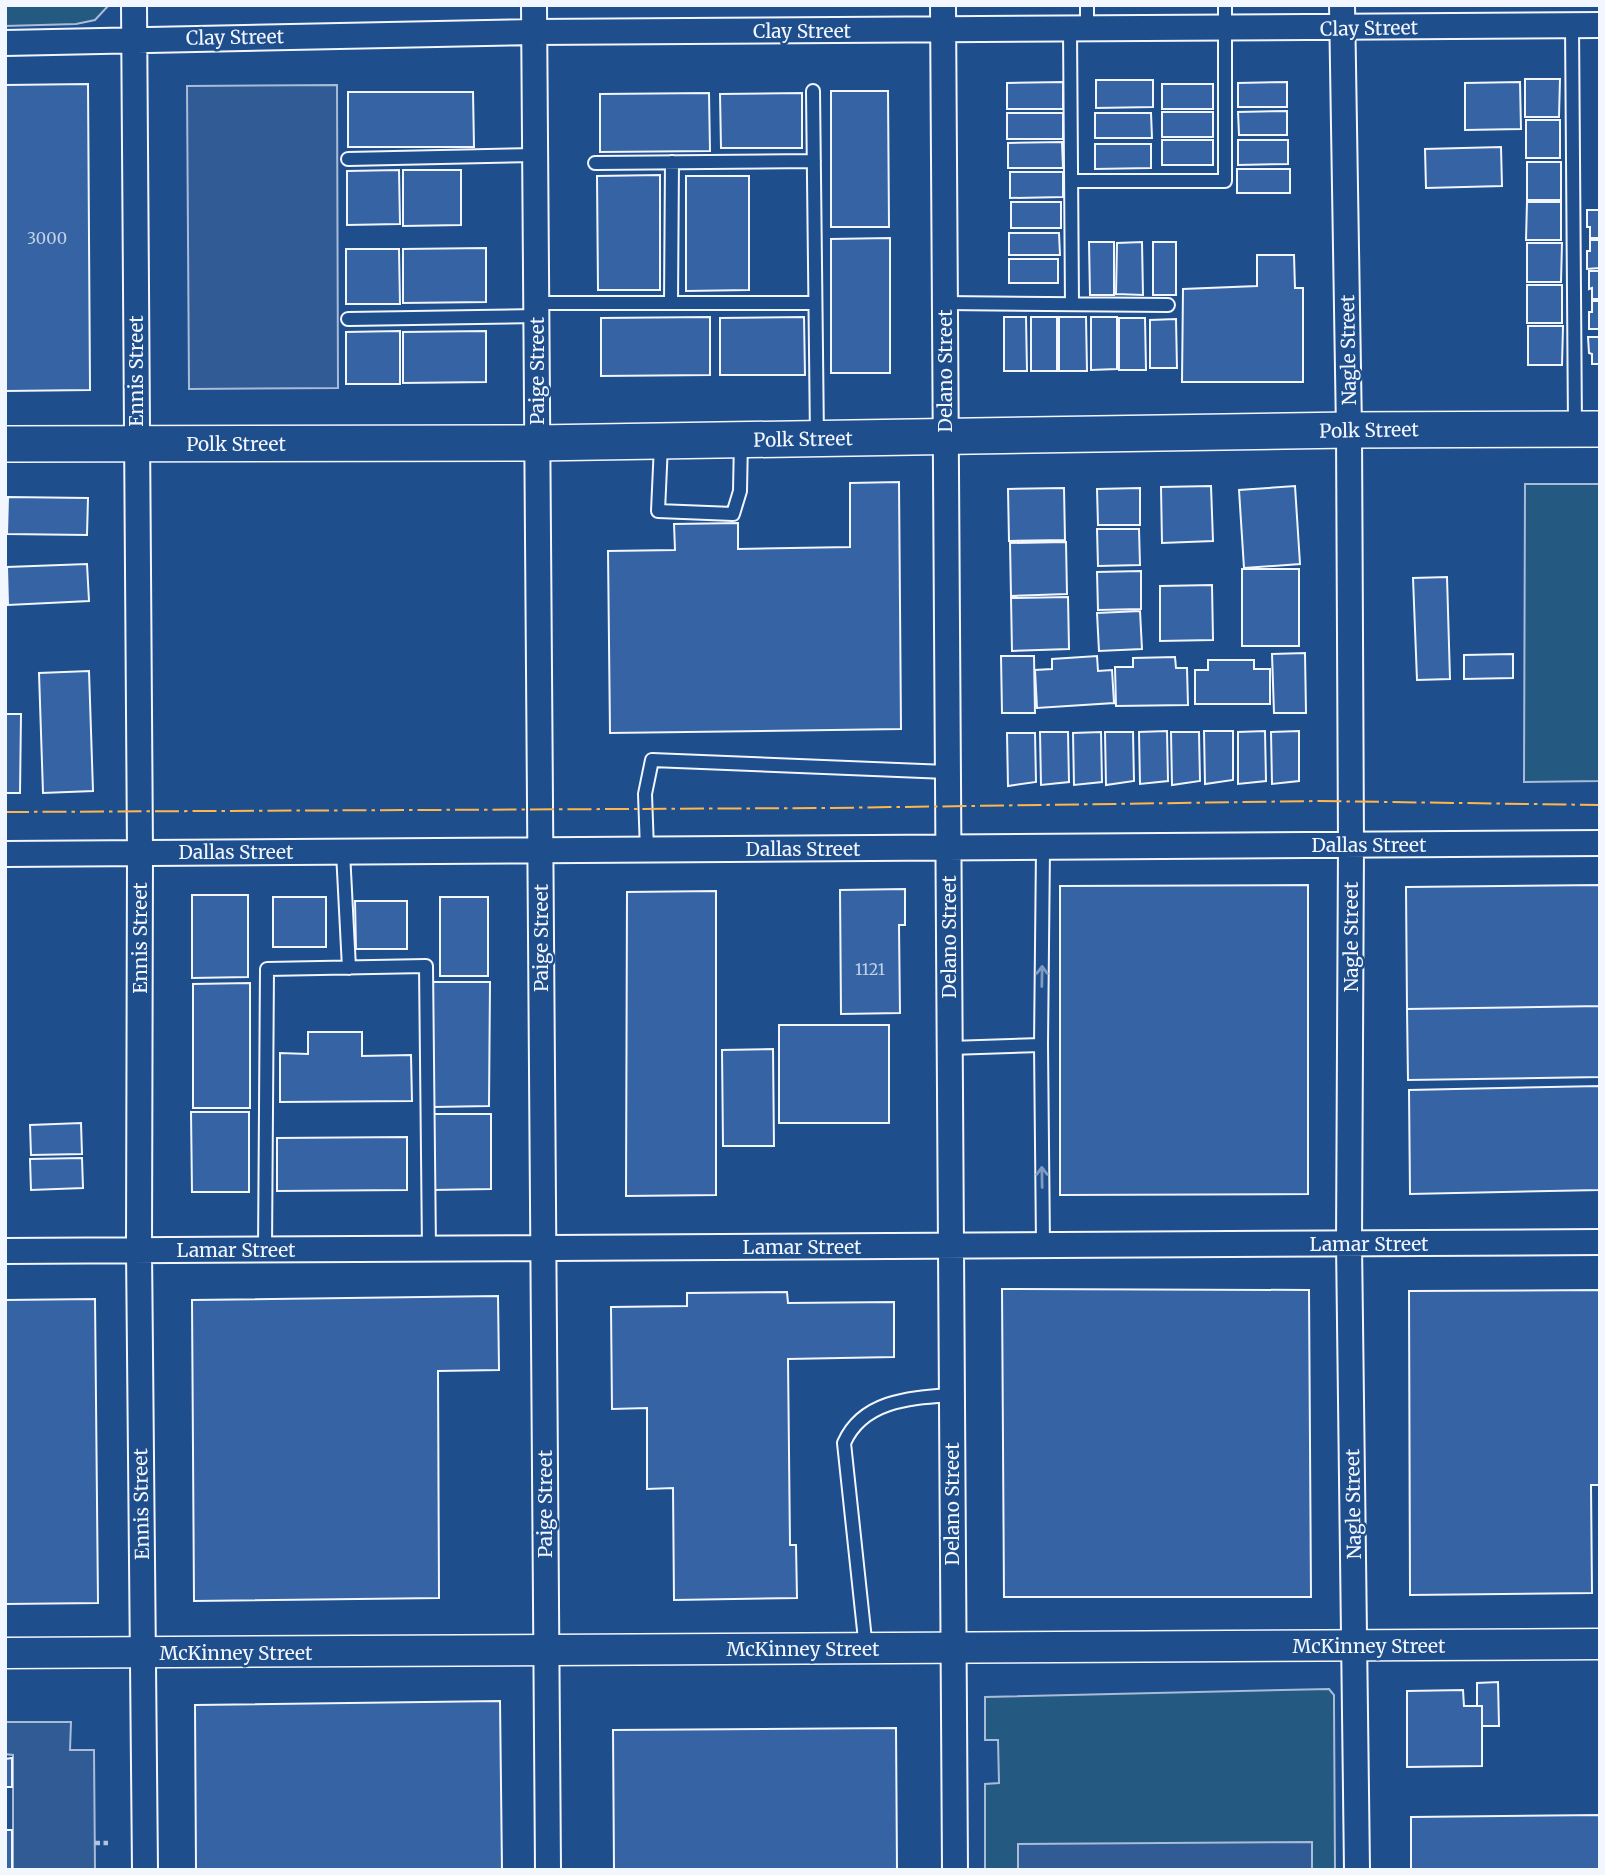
<svg xmlns="http://www.w3.org/2000/svg" width="1605" height="1875" viewBox="0 0 1605 1875" font-family="Merriweather,serif">
	<style>
		.green { fill: #245a82; stroke: #a8bbd7; stroke-width: 2 }
		.parking { fill: #305b95; stroke: #a8bbd7; stroke-width: 2 }
		.building { fill: #3563a3; stroke: #f2f6ff; stroke-width: 2 }
		.lines { fill: none; stroke-linecap: round; stroke-linejoin: round }
		.service-casing { stroke: #f2f6ff; stroke-width: 16 }
		.minor-casing { stroke: #f2f6ff; stroke-width: 28 }
		.tertiary-casing { stroke: #f2f6ff; stroke-width: 33 }
		.secondary-casing { stroke: #f2f6ff; stroke-width: 38 }
		.path { stroke: #b3c4dc; stroke-width: 4.5; stroke-dasharray: 5 3.5; stroke-linecap: butt }
		.service { stroke: #1f4e8c; stroke-width: 12 }
		.minor { stroke: #1f4e8c; stroke-width: 24 }
		.tertiary { stroke: #1f4e8c; stroke-width: 30 }
		.secondary { stroke: #1f4e8c; stroke-width: 35 }
		.power { stroke: #ffb74d; stroke-width: 2; stroke-dasharray: 24 5 3.5 5; stroke-linecap: butt }
		.oneway { stroke: #7e9ac0 }
		.labels { text-anchor: middle; dominant-baseline: central; stroke-width: 5; stroke-linejoin: round; paint-order: stroke }
		.number-label { font-size: 16px; fill: #c3d1e8 }
		.street-label { font-size: 19px; fill: #f2f6ff; stroke: #1f4e8c }
	</style>
	<rect width="100%" height="100%" fill="#1f4e8c"/>
	<path class="green" d="M5,5H109L95,20L76,24L5,26Z
		M1525,484H1600V781L1524,782Z
		M1329,1689L1334,1695V1704L1335,1870H1312V1843L1018,1845V1870H985V1784L999,1783L998,1740H985V1697Z"/>
	<path class="parking" d="M337,85L338,388L189,389L187,86Z
		M5,1722H71L70,1750H94L95,1870H13V1755L5,1754Z
		M1312,1842V1870H1018V1844Z"/>
	<path class="building" d="M1525,79H1560L1559,117H1525Z
		M1096,80H1153V107L1096,108Z
		M1063,82V109H1007V83Z
		M1287,82V107H1238V83Z
		M1520,82L1521,129L1465,130V83Z
		M88,84L90,390L5,391V85Z
		M1162,84H1213V109H1162Z
		M831,91H888L889,227H831Z
		M348,92H473L474,147H348Z
		M709,93L710,151L600,152V94Z
		M802,93V148H721L720,94Z
		M1287,111V135H1239L1238,112Z
		M1162,112H1213V137H1162Z
		M1007,113H1063V139H1007Z
		M1095,113H1151L1152,138H1095Z
		M1526,120H1560V158H1526Z
		M1162,140H1213V165H1162Z
		M1238,140H1288V164L1238,165Z
		M1062,142L1063,168H1008V143Z
		M1095,144H1151V168L1095,169Z
		M1501,147L1502,186L1426,188L1425,149Z
		M1527,162H1561V200H1527Z
		M1237,169H1290V193H1237Z
		M399,170L400,224L347,225V171Z
		M403,170H461V225L403,226Z
		M1010,172H1063V197L1010,198Z
		M660,175V290H598L597,176Z
		M686,176H749V290L686,291Z
		M1011,202H1061V228H1011Z
		M1527,202H1561V240H1526Z
		M1587,210H1600V238H1590V227H1587Z
		M1009,233H1059L1060,255H1009Z
		M890,238V373H831V239Z
		M1590,240H1600V268L1587,269V251H1590Z
		M1089,242H1114V295H1090Z
		M1142,242L1143,295L1116,294L1117,243Z
		M1153,242H1176V295H1153Z
		M1527,243H1562L1561,282H1527Z
		M486,248V302L403,303V249Z
		M346,249H399L400,304H346Z
		M1257,255H1294L1295,288H1303V382H1182L1183,289L1257,286Z
		M1009,259H1058V283H1009Z
		M1589,271H1600V299H1592V288L1589,289Z
		M1527,285H1562V323H1527Z
		M1592,301H1600V329H1589V312H1592Z
		M710,317V375L601,376V318Z
		M804,317L805,375H720V318Z
		M1004,317H1026L1027,371H1004Z
		M1031,317H1057V371H1031Z
		M1059,317H1086L1087,371H1059Z
		M1091,317H1117V369L1091,370Z
		M1119,318H1145L1146,370H1119Z
		M1176,319L1177,368H1150V320Z
		M1528,326H1563L1562,365H1528Z
		M400,331V384H346V332Z
		M486,331V382L403,383V332Z
		M1588,337H1600V364H1592V354L1589,353Z
		M899,482L901,729L610,733L608,551L675,550L674,524L738,523V549L850,547V483Z
		M1211,486L1213,541L1162,543L1161,487Z
		M1295,486L1300,564L1244,568L1239,490Z
		M1064,488L1065,540L1009,541L1008,489Z
		M1140,488V525H1098L1097,489Z
		M8,497L88,498L87,535L7,534Z
		M1097,529H1139L1140,565L1098,566Z
		M1066,542L1067,594L1011,596L1010,543Z
		M87,564L89,601L8,605L7,567Z
		M1242,569H1299V646H1242Z
		M1141,571V609L1098,610L1097,572Z
		M1447,577L1450,679L1417,680L1413,578Z
		M1212,585L1213,640L1160,641V586Z
		M1068,597L1069,649L1012,651L1011,598Z
		M1140,611L1142,649L1099,651L1097,613Z
		M1305,653L1306,713H1274L1272,654Z
		M1513,654V678L1464,679V655Z
		M1001,656H1034L1035,713H1002Z
		M1097,656L1098,671L1112,670L1114,703L1037,708L1035,670L1052,669V659Z
		M1175,657L1176,668H1187L1188,705L1116,706L1115,667H1133V658Z
		M1208,660H1254V669H1270V704H1195V670H1208Z
		M89,671L93,791L43,793L39,673Z
		M5,714H21L20,793H5Z
		M1167,731L1168,781L1140,784L1139,732Z
		M1204,731H1233V780L1205,784Z
		M1265,731L1266,781L1238,784V732Z
		M1299,731V781L1272,784L1271,732Z
		M1040,732H1068L1069,782L1041,785Z
		M1101,732L1102,782L1074,785L1073,733Z
		M1105,732H1133L1134,781L1106,785Z
		M1171,732H1199L1200,781L1172,785Z
		M1007,733H1035L1036,782L1008,786Z
		M1308,885V1194L1060,1195V886Z
		M1600,885V1006L1407,1009L1406,887Z
		M905,889V925H899L900,1013L841,1014L840,890Z
		M716,891V1195L626,1196L627,892Z
		M192,895H248V977L192,978Z
		M273,897H326V947H273Z
		M440,897H488V976H440Z
		M355,901H407V949H356Z
		M433,982H490L489,1106L433,1107Z
		M250,983V1108H193V984Z
		M1600,1006V1077L1408,1080L1407,1009Z
		M779,1025H889V1123H779Z
		M308,1032H362V1056L411,1055L412,1101L280,1102V1053L308,1054Z
		M773,1049L774,1146H723L722,1050Z
		M1600,1086V1190L1410,1194L1409,1090Z
		M191,1112H249V1192H192Z
		M433,1114H491V1189L433,1190Z
		M81,1123L82,1154L31,1155L30,1125Z
		M407,1137V1190L277,1191V1138Z
		M82,1158L83,1188L31,1190L30,1159Z
		M1002,1289L1309,1290L1311,1597H1004Z
		M1600,1290V1485H1591L1592,1593L1410,1595L1409,1291Z
		M787,1292L788,1303L894,1302V1357L788,1359L790,1545H796L797,1598L674,1600L673,1488L647,1489V1408L612,1409L611,1307L687,1306V1293Z
		M498,1296L499,1370L438,1371L439,1598L194,1601L192,1300Z
		M95,1299L98,1603L5,1604V1300Z
		M1498,1682L1499,1726H1482V1706H1477V1683Z
		M1463,1690L1464,1706H1482V1766L1407,1767V1691Z
		M500,1701L502,1870H196L195,1705Z
		M896,1728L897,1870H614L613,1730Z
		M12,1758V1787H5V1759Z
		M1600,1815V1870H1411V1817Z
		M5,1830H12V1870H5Z"/>
	<g class="lines">
		<g class="service-casing">
			<path id="service" d="M1572,25L1575,427
				M1070,30L1072,304
				M1087,30V5
				M813,91L817,438
				M348,159L536,155
				M595,163L814,161
				M1072,181H1225V5
				M537,303H671L672,162
				M671,303H815
				M945,303L1168,305
				M348,319L537,316
				M661,445L658,511L733,514L740,491L741,440
				M647,850L645,794L652,760L947,772
				M343,852L349,968
				M950,1048L1041,1045
				M1043,1245L1041,1045L1043,848
				M265,1250L267,969L426,966L429,1249
				M866,1649L844,1443C863,1400 911,1398 951,1395"/>
		</g>
		<g class="minor-casing">
			<path id="minor" d="M134,5L140,853L139,1250L145,1870
				M534,5L548,1870
				M943,5L955,1870
				M1342,5L1349,430L1351,845L1349,1244L1357,1870
				M5,43L535,32L1600,25
				M5,854L1600,843
				M5,1251L1600,1242"/>
		</g>
		<g class="tertiary-casing">
			<path id="tertiary" d="M5,1653L1600,1644"/>
		</g>
		<g class="secondary-casing">
			<path id="secondary" d="M5,444L537,443L1349,430L1600,429"/>
		</g>
		<path class="path" d="M95,1843H108"/>
		<use href="#service" class="service"/>
		<use href="#minor" class="minor"/>
		<use href="#tertiary" class="tertiary"/>
		<use href="#secondary" class="secondary"/>
		<path class="power" d="M5,812L829,808L1318,801L1600,805"/>
	</g>
	<defs><path id="oneway-shaft" d="M-6 0H5M1.5-3L5.5 0L1.5 3" fill="none" stroke-width="1.6" stroke-linecap="round" stroke-linejoin="round" transform="scale(1.75)"/></defs>
	<g class="oneway">
		<use href="#oneway-shaft" transform="translate(1042 976) rotate(-89)"/>
		<use href="#oneway-shaft" transform="translate(1042 1177) rotate(-91)"/>
	</g>
	<g class="labels">
		<g class="number-label">
			<text x="47" y="238">3000</text>
			<text x="870" y="969">1121</text>
		</g>
		<g class="street-label">
			<text transform="translate(1369 28) rotate(-1)">Clay Street</text>
			<text x="802" y="31">Clay Street</text>
			<text transform="translate(235 37) rotate(-1)">Clay Street</text>
			<text transform="translate(1348 350) rotate(-91)">Nagle Street</text>
			<text transform="translate(136 371) rotate(-90)">Ennis Street</text>
			<text transform="translate(537 371) rotate(-90)">Paige Street</text>
			<text transform="translate(945 371) rotate(-90)">Delano Street</text>
			<text transform="translate(1369 430) rotate(-1)">Polk Street</text>
			<text transform="translate(803 439) rotate(-1)">Polk Street</text>
			<text x="236" y="444">Polk Street</text>
			<text x="1369" y="845">Dallas Street</text>
			<text x="803" y="849">Dallas Street</text>
			<text x="236" y="852">Dallas Street</text>
			<text transform="translate(949 937) rotate(-90)">Delano Street</text>
			<text transform="translate(1351 937) rotate(-90)">Nagle Street</text>
			<text transform="translate(140 938) rotate(-90)">Ennis Street</text>
			<text transform="translate(541 938) rotate(-90)">Paige Street</text>
			<text x="1369" y="1244">Lamar Street</text>
			<text x="802" y="1247">Lamar Street</text>
			<text x="236" y="1250">Lamar Street</text>
			<text transform="translate(141 1504) rotate(-91)">Ennis Street</text>
			<text transform="translate(545 1504) rotate(-90)">Paige Street</text>
			<text transform="translate(952 1504) rotate(-90)">Delano Street</text>
			<text transform="translate(1353 1504) rotate(-91)">Nagle Street</text>
			<text x="1369" y="1646">McKinney Street</text>
			<text x="803" y="1649">McKinney Street</text>
			<text x="236" y="1653">McKinney Street</text>
		</g>
	</g>
	<rect width="1605" height="1875" fill="none" stroke="#f2f6ff" stroke-width="14"/>
</svg>
